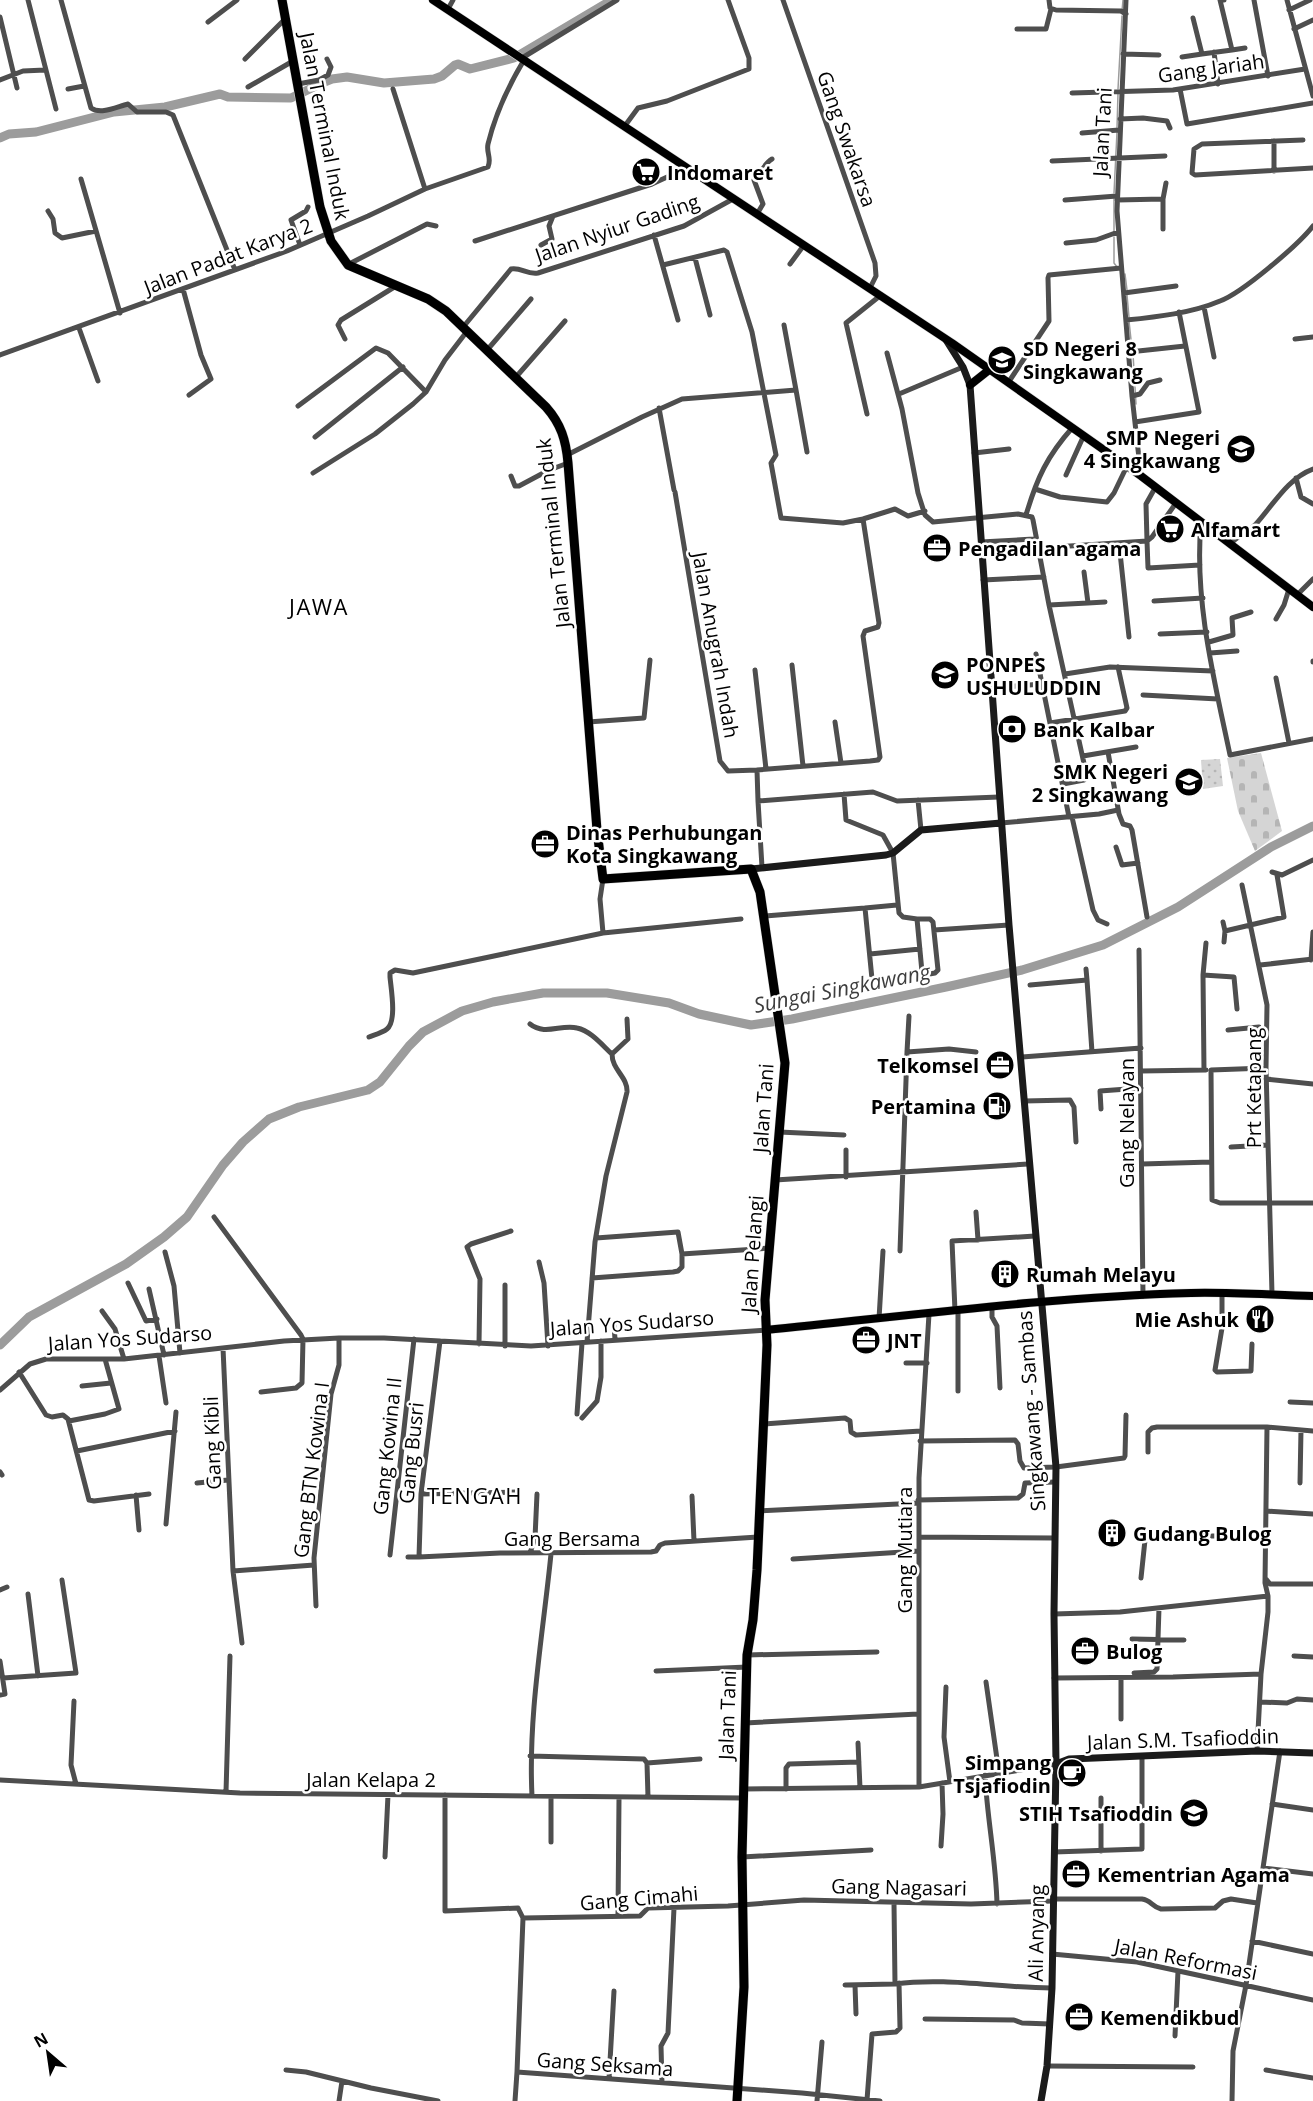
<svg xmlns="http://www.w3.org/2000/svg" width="1313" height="2101" viewBox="0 0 1313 2101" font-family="'Open Sans',sans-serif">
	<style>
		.grass { fill: url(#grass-dots) }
		.cemetery { fill: url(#cemetery-stones) }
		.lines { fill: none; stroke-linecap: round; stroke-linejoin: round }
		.stream { stroke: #9c9c9c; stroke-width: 1.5 }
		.river { stroke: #9c9c9c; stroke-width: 9 }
		.primary-casing { stroke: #dbdbdb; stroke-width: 9 }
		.highway-casing { stroke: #dbdbdb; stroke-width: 10 }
		.street { stroke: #4e4e4e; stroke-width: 5 }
		.secondary { stroke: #1b1b1b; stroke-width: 7 }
		.primary { stroke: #000; stroke-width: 8 }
		.highway { stroke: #000; stroke-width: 9 }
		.labels { text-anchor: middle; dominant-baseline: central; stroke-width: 5; stroke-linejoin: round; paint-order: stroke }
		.street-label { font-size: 20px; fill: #000; stroke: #fff }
		.poi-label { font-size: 20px; font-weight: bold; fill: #000; stroke: #fff; text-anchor: start }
		.water-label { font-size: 21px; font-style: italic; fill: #3d3d3d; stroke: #fff }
		.quarter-label { font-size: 22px; letter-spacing: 1.5px; fill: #000; stroke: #fff }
	</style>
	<defs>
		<pattern id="grass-dots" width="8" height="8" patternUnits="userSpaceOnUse" patternTransform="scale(1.5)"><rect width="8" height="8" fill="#d5d5d5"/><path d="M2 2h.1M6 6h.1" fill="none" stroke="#b5b5b5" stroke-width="1.8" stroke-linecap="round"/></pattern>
		<pattern id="cemetery-stones" width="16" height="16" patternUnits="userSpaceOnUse" patternTransform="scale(1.5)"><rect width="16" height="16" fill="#d5d5d5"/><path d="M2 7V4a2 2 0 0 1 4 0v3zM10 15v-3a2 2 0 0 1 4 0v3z" fill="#b5b5b5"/></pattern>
	</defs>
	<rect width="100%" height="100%" fill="#fff"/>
	<path class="grass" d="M1220,759L1223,786L1203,789L1201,760Z"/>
	<path class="cemetery" d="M1261,753L1282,831L1255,851L1238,811L1227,758Z"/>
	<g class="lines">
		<path class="stream" d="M1122,11L1123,0
			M1118,89L1122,16
			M1117,128L1118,93
			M1114,193L1117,132
			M1114,232V198
			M1114,237V263L1117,267
			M1125,274L1127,290
			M1127,295L1129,317
			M1129,321L1132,349
			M1133,354L1136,404"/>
		<path class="river" d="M0,138L9,134L36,132L114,112L165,107L220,94L228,97L291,98L322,83L332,79L347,77L384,83L434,79L442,76L455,65L458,64L470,69L514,58L612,0
			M0,1345L29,1317L126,1264L164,1237L187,1217L223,1165L243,1142L269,1119L299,1107L368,1090L380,1082L409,1046L423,1032L462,1011L493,1002L543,993H607L669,1003L699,1014L751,1025L792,1019L946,987L1022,970L1103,945L1178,907L1271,847L1313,826"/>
		<g class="primary-casing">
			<path id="primary" d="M433,0L952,343L1141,476L1313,607
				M970,385L989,370
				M766,1330C907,1316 1048,1297 1191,1293C1231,1292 1272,1295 1313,1296"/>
		</g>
		<g class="highway-casing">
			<path id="highway" d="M282,0L320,207L331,241L348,265L428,299L446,311L546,407C561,424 566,440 568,463L597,830L603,879L751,869L760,892L785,1063L765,1300L767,1345L757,1570L753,1620L747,1655L742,1857L744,1987L737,2101"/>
		</g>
		<path class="street" d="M28,0L56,109
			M61,0L91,108C101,115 116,107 128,104L137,112H166L173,115L235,270
			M783,0L875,263L876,276L870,288
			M1049,0L1050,8L1056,10L1121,11L1126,14
			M1126,0L1117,211L1132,396L1141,476
			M1224,0H1220L1232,50L1245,48
			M1254,0L1268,76
			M1287,0L1313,96
			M448,9L453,0
			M1289,10L1310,0
			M0,17L17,88
			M1193,18L1202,54L1232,50
			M208,22L237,0
			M1017,29H1046L1051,9
			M1294,29L1313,20
			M1214,52L1218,84
			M1123,54L1159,55
			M1182,57L1202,54
			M522,58L617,0
			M245,59L286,18
			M0,80L23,71L45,70
			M298,84L319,80L328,75L331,67L327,59
			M248,87L293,61
			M68,89L84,86
			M393,89L425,189
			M1180,89L1187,124L1313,103
			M1072,93L1173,90L1305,69
			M1120,119L1143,118L1167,121L1170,128
			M624,127L638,108L667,101L749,69V58L728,0
			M1082,133L1119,130
			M1303,140L1202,144L1194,149L1192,173L1195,175L1313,168
			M1274,141V171
			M1052,161L1165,156
			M81,179L120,313
			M1065,200L1117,196
			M1117,200L1163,199L1166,183
			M48,211L53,219L55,233L62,238L96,231
			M757,214L763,204L754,180C762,174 763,164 772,159
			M1163,229V199
			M654,235L678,320
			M475,241L652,184L678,172L684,168
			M1066,243L1096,240L1118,232
			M300,245L291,220L306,211L308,207
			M541,245L552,239L549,226L553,216
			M695,258L710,315
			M349,264L427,224L436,226
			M790,264L804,245
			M663,265L724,250L727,252L752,332L776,455L771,463L781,518L843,523L863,519L895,509L908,516L925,511
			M183,289L201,355L211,379L189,395
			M1124,293L1176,286
			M1204,307L1214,357
			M1126,320C1157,317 1192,313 1220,301C1242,293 1298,245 1313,226
			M464,326L511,269C521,267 527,275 538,273L684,226L733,199
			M79,328L98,381
			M345,339L338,325L341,320L396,286
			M1295,339L1313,337
			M488,349L531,299
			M1129,352L1185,346
			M887,353L902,409L918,493L925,515L933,522L1018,514L1032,517L1033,520L1049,605L1087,777L1084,780L1063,784
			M0,355L287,251L368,216L425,189L488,167C492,158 486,153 488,144C495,115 509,85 524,60
			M516,377L565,321
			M1008,383L1049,321L1048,278L1049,275L1121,268
			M796,390L807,452
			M899,394L963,367
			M1132,396L1140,394L1148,383L1160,380
			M298,406L376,348L388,353L426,392
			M659,408L674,490
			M867,414L846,323L881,295
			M1135,422L1199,412L1179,312
			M315,437L403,367
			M974,453L1009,449
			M567,455L642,417L682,399L796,390L784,325
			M552,469L568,463
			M313,473L375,434L413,404L426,392L445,360L468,330
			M1066,475L1084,435
			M511,476L515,486H519L549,470
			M1296,478L1301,497L1313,504
			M1035,489L1060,497L1107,502L1114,493L1127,466
			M675,492L720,761L728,771L757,770
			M1176,503L1152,537L1147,541L1148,568L1200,565
			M1026,515C1037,478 1047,456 1073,427
			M1201,523C1194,600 1214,679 1230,755L1313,739
			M981,542L1034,539
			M1119,543L1129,637
			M1230,544C1238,536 1248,532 1256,524C1273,505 1288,478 1313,469
			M1039,548L1147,541L1146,504L1155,488
			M983,580L1044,577
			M1297,595L1313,579
			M1154,601L1203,598
			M1088,603L1105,602
			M1049,605L1088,603L1084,572
			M1276,619L1284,605L1289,589
			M1160,634L1207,632
			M1209,642L1233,635L1232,618L1251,612
			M1210,653L1237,651
			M1036,654L1069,817
			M1313,662V661
			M792,665L803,766
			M755,670L766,769
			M1065,674L1110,667L1213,671
			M1276,678L1289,743
			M991,688L1042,684
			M1143,695L1218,699
			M588,722L644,718L650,660
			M835,722L841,763
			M1050,723L1125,711L1127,708L1118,667
			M1108,752L1119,814L1123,824L1130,826L1132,830L1147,917
			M1083,756L1136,747
			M844,794L846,820L883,835L893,853L899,913L903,917L917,919L922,972L924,975L935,973L938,970L933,922L930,919H917
			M918,800L921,830
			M758,801L757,770L870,761L878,760L880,757L863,636L865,631L878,627L879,623L863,519
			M1072,817L1093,910L1098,920L1107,924
			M1001,823L1099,814L1118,810
			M1116,847L1122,865L1138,863
			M762,867L758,801L873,792L897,801L999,797
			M1272,872L1282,875L1313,860
			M1242,885L1267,1005L1266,1068L1272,1294
			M765,916L865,908
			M1223,922L1225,931
			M934,930L1009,925
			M603,933L741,919
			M1224,942L1225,931L1284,917L1277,875
			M1139,950L1143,1296
			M870,954L920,949
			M1311,960L1313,932
			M1260,965L1313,959
			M1086,969L1087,980
			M1203,975L1234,977L1237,1009
			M872,979L865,908L897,905
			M1030,985L1087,980L1092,1052
			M530,1024C545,1036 561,1024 577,1028C591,1031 602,1045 612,1054
			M1228,1030L1259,1027
			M369,1037C374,1035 382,1033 387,1029C397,1021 391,989 390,977V973L395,970L413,973L603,933L600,899L603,879
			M907,1052L909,1016
			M1022,1057L1141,1048
			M1266,1068L1211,1070L1212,1200L1220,1203H1313
			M1204,1070L1203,975L1206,943
			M1141,1071L1206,1070
			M1266,1079L1313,1084
			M1024,1101L1070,1100L1074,1107L1076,1142
			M1101,1109L1100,1091L1141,1088
			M779,1132L844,1135
			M1231,1147L1268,1145
			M846,1150V1177
			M1142,1164L1211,1162
			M775,1180L1028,1164
			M976,1212L978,1240
			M214,1217L301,1335L303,1339L302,1383L296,1388L261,1392
			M900,1251L907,1052L949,1049L976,1052
			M165,1252L174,1286L180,1353
			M682,1254L770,1248
			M539,1262L544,1283L548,1346
			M592,1278L673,1272L678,1271L682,1267V1254L678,1232L596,1238
			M128,1283L146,1321L157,1319
			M505,1285V1346
			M149,1289L164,1355
			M1222,1293V1328L1215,1370L1217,1372L1251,1371L1252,1344
			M992,1307V1317L997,1326L1000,1388
			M102,1311L115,1329L124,1359
			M955,1311L952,1241L1035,1236
			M879,1319L883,1251
			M614,1323L615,1340
			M587,1342L595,1242L606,1176L627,1092C628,1077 612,1070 612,1054L628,1039L627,1019
			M479,1344L480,1279L467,1247L471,1244L511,1231
			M223,1348L233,1571L242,1643
			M159,1356L166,1403
			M906,1363H927
			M19,1372L46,1415L52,1417L63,1415L68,1419L89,1500L94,1501L149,1494
			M82,1386L111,1383
			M0,1390L30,1364L46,1359H124L284,1341L339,1338H384L531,1346L766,1330
			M958,1391V1311
			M1290,1402L1313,1403
			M577,1414L582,1343
			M582,1418L597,1401L601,1377V1341
			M69,1421L105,1414L119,1409L105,1359
			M764,1424L845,1418L850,1421L851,1432L856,1435L921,1431
			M920,1441L1015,1440L1018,1444L1020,1461L1024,1468L1056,1467L1124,1458L1125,1456L1126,1415
			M77,1451L175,1431
			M1148,1452V1432L1152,1428L1157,1427H1267L1313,1431
			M0,1472L2,1475
			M197,1483L228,1480
			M1300,1483L1301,1430
			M421,1494L518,1492
			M136,1495L139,1530
			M692,1496L694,1541
			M918,1500L1018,1498L1023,1494L1025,1483L1055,1482
			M759,1511L918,1503
			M1266,1511L1313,1514
			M166,1524L176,1412
			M919,1537L1055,1538
			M530,1553L535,1538L537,1494
			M390,1555L414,1339
			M408,1557H419L421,1494L440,1341
			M419,1557L500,1553L651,1552L656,1551L660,1545L665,1543L758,1537
			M793,1559L919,1551
			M233,1571L314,1565
			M1141,1578L1145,1540L1147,1536H1265
			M1266,1579L1270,1584H1313
			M0,1590L7,1587
			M28,1594L38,1676
			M316,1606L314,1558L331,1394L339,1365V1338
			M1054,1614L1120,1612L1268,1596
			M1132,1639L1184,1640
			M747,1655L877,1652
			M1294,1656L1313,1657
			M0,1661L5,1694L0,1695
			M656,1671L747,1667
			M1134,1673L1154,1672L1157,1669L1159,1608
			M3,1678L76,1673L62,1580
			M1054,1678L1173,1677L1261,1674
			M1121,1678V1719
			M986,1682L999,1773
			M946,1687L944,1737L950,1782
			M74,1701L71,1765L76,1784
			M1260,1702L1287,1703L1297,1699L1313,1700
			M745,1723L918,1714
			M858,1743L860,1788
			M1257,1751L1261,1674L1268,1612V1596L1265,1583L1267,1427
			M530,1756L644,1759L647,1763L648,1797
			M647,1763L700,1759
			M985,1775C987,1818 996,1860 997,1904
			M0,1780L240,1793L743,1798
			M919,1787V1478L929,1314
			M743,1789L919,1787L1056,1764
			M786,1789V1768L789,1764L859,1762
			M226,1792L230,1656
			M445,1795V1911L518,1908L523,1918L640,1916L648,1908L728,1906L804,1900L971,1904L1053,1901
			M532,1796C528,1715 543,1634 551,1554
			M1101,1798V1851
			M1272,1804L1313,1810
			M551,1842V1797
			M941,1846L943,1814L942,1783
			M1054,1852L1142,1849V1756
			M385,1857L388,1795
			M742,1857L871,1850
			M1263,1868L1313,1874
			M1053,1899H1142C1151,1900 1152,1907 1161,1909L1215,1908L1223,1901L1231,1899L1257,1903
			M894,1903L895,1984C947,1977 999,1988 1051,1988
			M618,1915L619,1798
			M523,1918L517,2072L802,2093L880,2101
			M1252,1941L1313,1954
			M1052,1954L1137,1962L1313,2000
			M845,1985L895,1984
			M855,1985L856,2014
			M925,2019L1014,2020L1022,2023L1050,2024
			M1175,2036L1178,1971
			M1047,2066L1193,2067
			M286,2070L306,2072L371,2088L438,2101
			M1266,2070L1313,2078
			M609,2079L614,1991
			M662,2083L661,2046L668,2033L674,1908
			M867,2100L872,2034L896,2032L900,2028L899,1983
			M339,2101L342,2081
			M515,2101L517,2072
			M817,2101L822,2042
			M1232,2101L1233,2051L1246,1985L1280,1751"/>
		<path class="secondary" d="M946,340L963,367L970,385L1009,925L1056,1467L1054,1614L1056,1764L1052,1988L1047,2066L1041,2101
			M751,869L886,855L893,853L921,830L1001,823
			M1056,1764L1069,1759L1095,1758L1257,1751L1313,1753"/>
		<use href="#primary" class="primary"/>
		<use href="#highway" class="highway"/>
	</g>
	<defs>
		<g id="supermarket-disc" transform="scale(1.5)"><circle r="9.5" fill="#000" stroke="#fff"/><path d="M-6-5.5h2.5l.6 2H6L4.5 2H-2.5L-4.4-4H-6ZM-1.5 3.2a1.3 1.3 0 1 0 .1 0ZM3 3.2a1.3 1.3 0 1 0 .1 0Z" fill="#fff"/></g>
		<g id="school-disc" transform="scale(1.5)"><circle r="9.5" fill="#000" stroke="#fff"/><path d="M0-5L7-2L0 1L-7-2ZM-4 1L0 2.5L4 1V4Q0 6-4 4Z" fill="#fff"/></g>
		<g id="office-disc" transform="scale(1.5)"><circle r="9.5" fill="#000" stroke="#fff"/><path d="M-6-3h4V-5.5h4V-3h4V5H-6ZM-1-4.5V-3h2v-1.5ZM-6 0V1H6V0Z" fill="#fff"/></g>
		<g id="bank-disc" transform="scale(1.5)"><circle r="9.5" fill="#000" stroke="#fff"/><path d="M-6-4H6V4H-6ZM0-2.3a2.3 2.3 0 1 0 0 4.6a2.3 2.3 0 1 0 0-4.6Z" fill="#fff"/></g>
		<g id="fuel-disc" transform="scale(1.5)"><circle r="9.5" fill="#000" stroke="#fff"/><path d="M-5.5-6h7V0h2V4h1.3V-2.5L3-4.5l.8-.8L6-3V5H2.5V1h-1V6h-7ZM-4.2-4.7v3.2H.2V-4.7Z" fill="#fff"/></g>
		<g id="building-disc" transform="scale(1.5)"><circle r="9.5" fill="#000" stroke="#fff"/><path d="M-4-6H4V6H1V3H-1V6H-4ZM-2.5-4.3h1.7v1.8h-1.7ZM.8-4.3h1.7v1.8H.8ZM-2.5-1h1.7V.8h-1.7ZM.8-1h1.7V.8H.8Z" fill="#fff"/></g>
		<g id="restaurant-disc" transform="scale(1.5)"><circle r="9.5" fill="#000" stroke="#fff"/><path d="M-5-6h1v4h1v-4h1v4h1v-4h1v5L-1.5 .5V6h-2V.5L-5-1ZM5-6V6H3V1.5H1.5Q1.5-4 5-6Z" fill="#fff"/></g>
		<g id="cafe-disc" transform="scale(1.5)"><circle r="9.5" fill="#000" stroke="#fff"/><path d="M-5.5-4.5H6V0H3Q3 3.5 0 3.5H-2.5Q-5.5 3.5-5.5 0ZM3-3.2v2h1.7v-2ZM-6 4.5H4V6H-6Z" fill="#fff"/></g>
		<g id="university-disc" transform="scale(1.5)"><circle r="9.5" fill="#000" stroke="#fff"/><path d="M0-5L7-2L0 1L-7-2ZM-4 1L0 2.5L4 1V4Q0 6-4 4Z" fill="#fff"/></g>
	</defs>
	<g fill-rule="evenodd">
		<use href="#supermarket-disc" x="646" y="172"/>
		<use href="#school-disc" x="1002" y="360"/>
		<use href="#school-disc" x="1241" y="449"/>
		<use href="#supermarket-disc" x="1170" y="529"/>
		<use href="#office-disc" x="937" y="548"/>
		<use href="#school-disc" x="945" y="675"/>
		<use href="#bank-disc" x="1012" y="729"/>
		<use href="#school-disc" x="1189" y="782"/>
		<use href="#office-disc" x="545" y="844"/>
		<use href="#office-disc" x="1000" y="1065"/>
		<use href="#fuel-disc" x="997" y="1106"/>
		<use href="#building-disc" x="1005" y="1274"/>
		<use href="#restaurant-disc" x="1260" y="1319"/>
		<use href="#office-disc" x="866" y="1340"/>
		<use href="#building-disc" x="1112" y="1533"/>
		<use href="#office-disc" x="1085" y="1651"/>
		<use href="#cafe-disc" x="1072" y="1773"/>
		<use href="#university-disc" x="1194" y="1813"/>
		<use href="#office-disc" x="1076" y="1874"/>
		<use href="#office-disc" x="1079" y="2017"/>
	</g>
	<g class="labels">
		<g class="street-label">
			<text transform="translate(1211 68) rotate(-8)">Gang Jariah</text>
			<text transform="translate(325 126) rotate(79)">Jalan Terminal Induk</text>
			<text transform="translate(1102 132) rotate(-87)">Jalan Tani</text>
			<text transform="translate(847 139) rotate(71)">Gang Swakarsa</text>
			<text transform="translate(617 228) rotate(-19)">Jalan Nyiur Gading</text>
			<text transform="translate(228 256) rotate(-21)">Jalan Padat Karya 2</text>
			<text transform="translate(553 533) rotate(-96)">Jalan Terminal Induk</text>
			<text transform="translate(716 645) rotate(80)">Jalan Anugrah Indah</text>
			<text transform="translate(1253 1088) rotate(-90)">Prt Ketapang</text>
			<text transform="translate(763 1108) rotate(-86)">Jalan Tani</text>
			<text transform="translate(1126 1123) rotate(-90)">Gang Nelayan</text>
			<text transform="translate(752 1254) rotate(-86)">Jalan Pelangi</text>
			<text transform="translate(632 1323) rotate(-4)">Jalan Yos Sudarso</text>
			<text transform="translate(130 1338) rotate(-4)">Jalan Yos Sudarso</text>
			<text transform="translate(1031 1411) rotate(-94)">Singkawang - Sambas</text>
			<text transform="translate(212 1443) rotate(-92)">Gang Kibli</text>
			<text transform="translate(387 1446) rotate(-84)">Gang Kowina II</text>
			<text transform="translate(411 1453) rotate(-84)">Gang Busri</text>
			<text transform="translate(311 1470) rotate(-83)">Gang BTN Kowina I</text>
			<text x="572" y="1538">Gang Bersama</text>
			<text transform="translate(904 1550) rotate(-90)">Gang Mutiara</text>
			<text transform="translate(727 1715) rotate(-88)">Jalan Tani</text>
			<text transform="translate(1183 1739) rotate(-2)">Jalan S.M. Tsafioddin</text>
			<text x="371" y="1779">Jalan Kelapa 2</text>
			<text transform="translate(899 1887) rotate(1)">Gang Nagasari</text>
			<text transform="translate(639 1898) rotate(-5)">Gang Cimahi</text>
			<text transform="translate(1036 1933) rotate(-89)">Ali Anyang</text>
			<text transform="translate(1186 1959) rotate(11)">Jalan Reformasi</text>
			<text transform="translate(605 2064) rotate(4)">Gang Seksama</text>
		</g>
		<g class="poi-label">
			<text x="667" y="172">Indomaret</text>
			<text x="1023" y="348">SD Negeri 8<tspan x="1023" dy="23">Singkawang</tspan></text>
			<text x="1220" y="437" text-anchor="end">SMP Negeri<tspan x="1220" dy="23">4 Singkawang</tspan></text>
			<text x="1191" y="529">Alfamart</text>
			<text x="958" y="548">Pengadilan agama</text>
			<text x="966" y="664">PONPES<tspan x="966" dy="23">USHULUDDIN</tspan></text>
			<text x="1033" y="729">Bank Kalbar</text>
			<text x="1168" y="771" text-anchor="end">SMK Negeri<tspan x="1168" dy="23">2 Singkawang</tspan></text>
			<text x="566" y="832">Dinas Perhubungan<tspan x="566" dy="23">Kota Singkawang</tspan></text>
			<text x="979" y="1065" text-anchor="end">Telkomsel</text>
			<text x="976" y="1106" text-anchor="end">Pertamina</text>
			<text x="1026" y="1274">Rumah Melayu</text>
			<text x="1239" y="1319" text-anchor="end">Mie Ashuk</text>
			<text x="887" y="1340">JNT</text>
			<text x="1133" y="1533">Gudang Bulog</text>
			<text x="1106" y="1651">Bulog</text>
			<text x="1051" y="1762" text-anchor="end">Simpang<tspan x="1051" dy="23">Tsjafiodin</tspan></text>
			<text x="1173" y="1813" text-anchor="end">STIH Tsafioddin</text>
			<text x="1097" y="1874">Kementrian Agama</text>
			<text x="1100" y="2017">Kemendikbud</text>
		</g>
		<g class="water-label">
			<text transform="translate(842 988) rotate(-11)">Sungai Singkawang</text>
		</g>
		<g class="quarter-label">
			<text x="319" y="606">JAWA</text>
			<text x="475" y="1495">TENGAH</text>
		</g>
	</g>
	<g transform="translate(48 2053) rotate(331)" stroke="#ffffff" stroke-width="4.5" paint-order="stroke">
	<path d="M0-4.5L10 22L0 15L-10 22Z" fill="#000000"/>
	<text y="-9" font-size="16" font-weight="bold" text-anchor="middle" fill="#000000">N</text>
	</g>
</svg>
